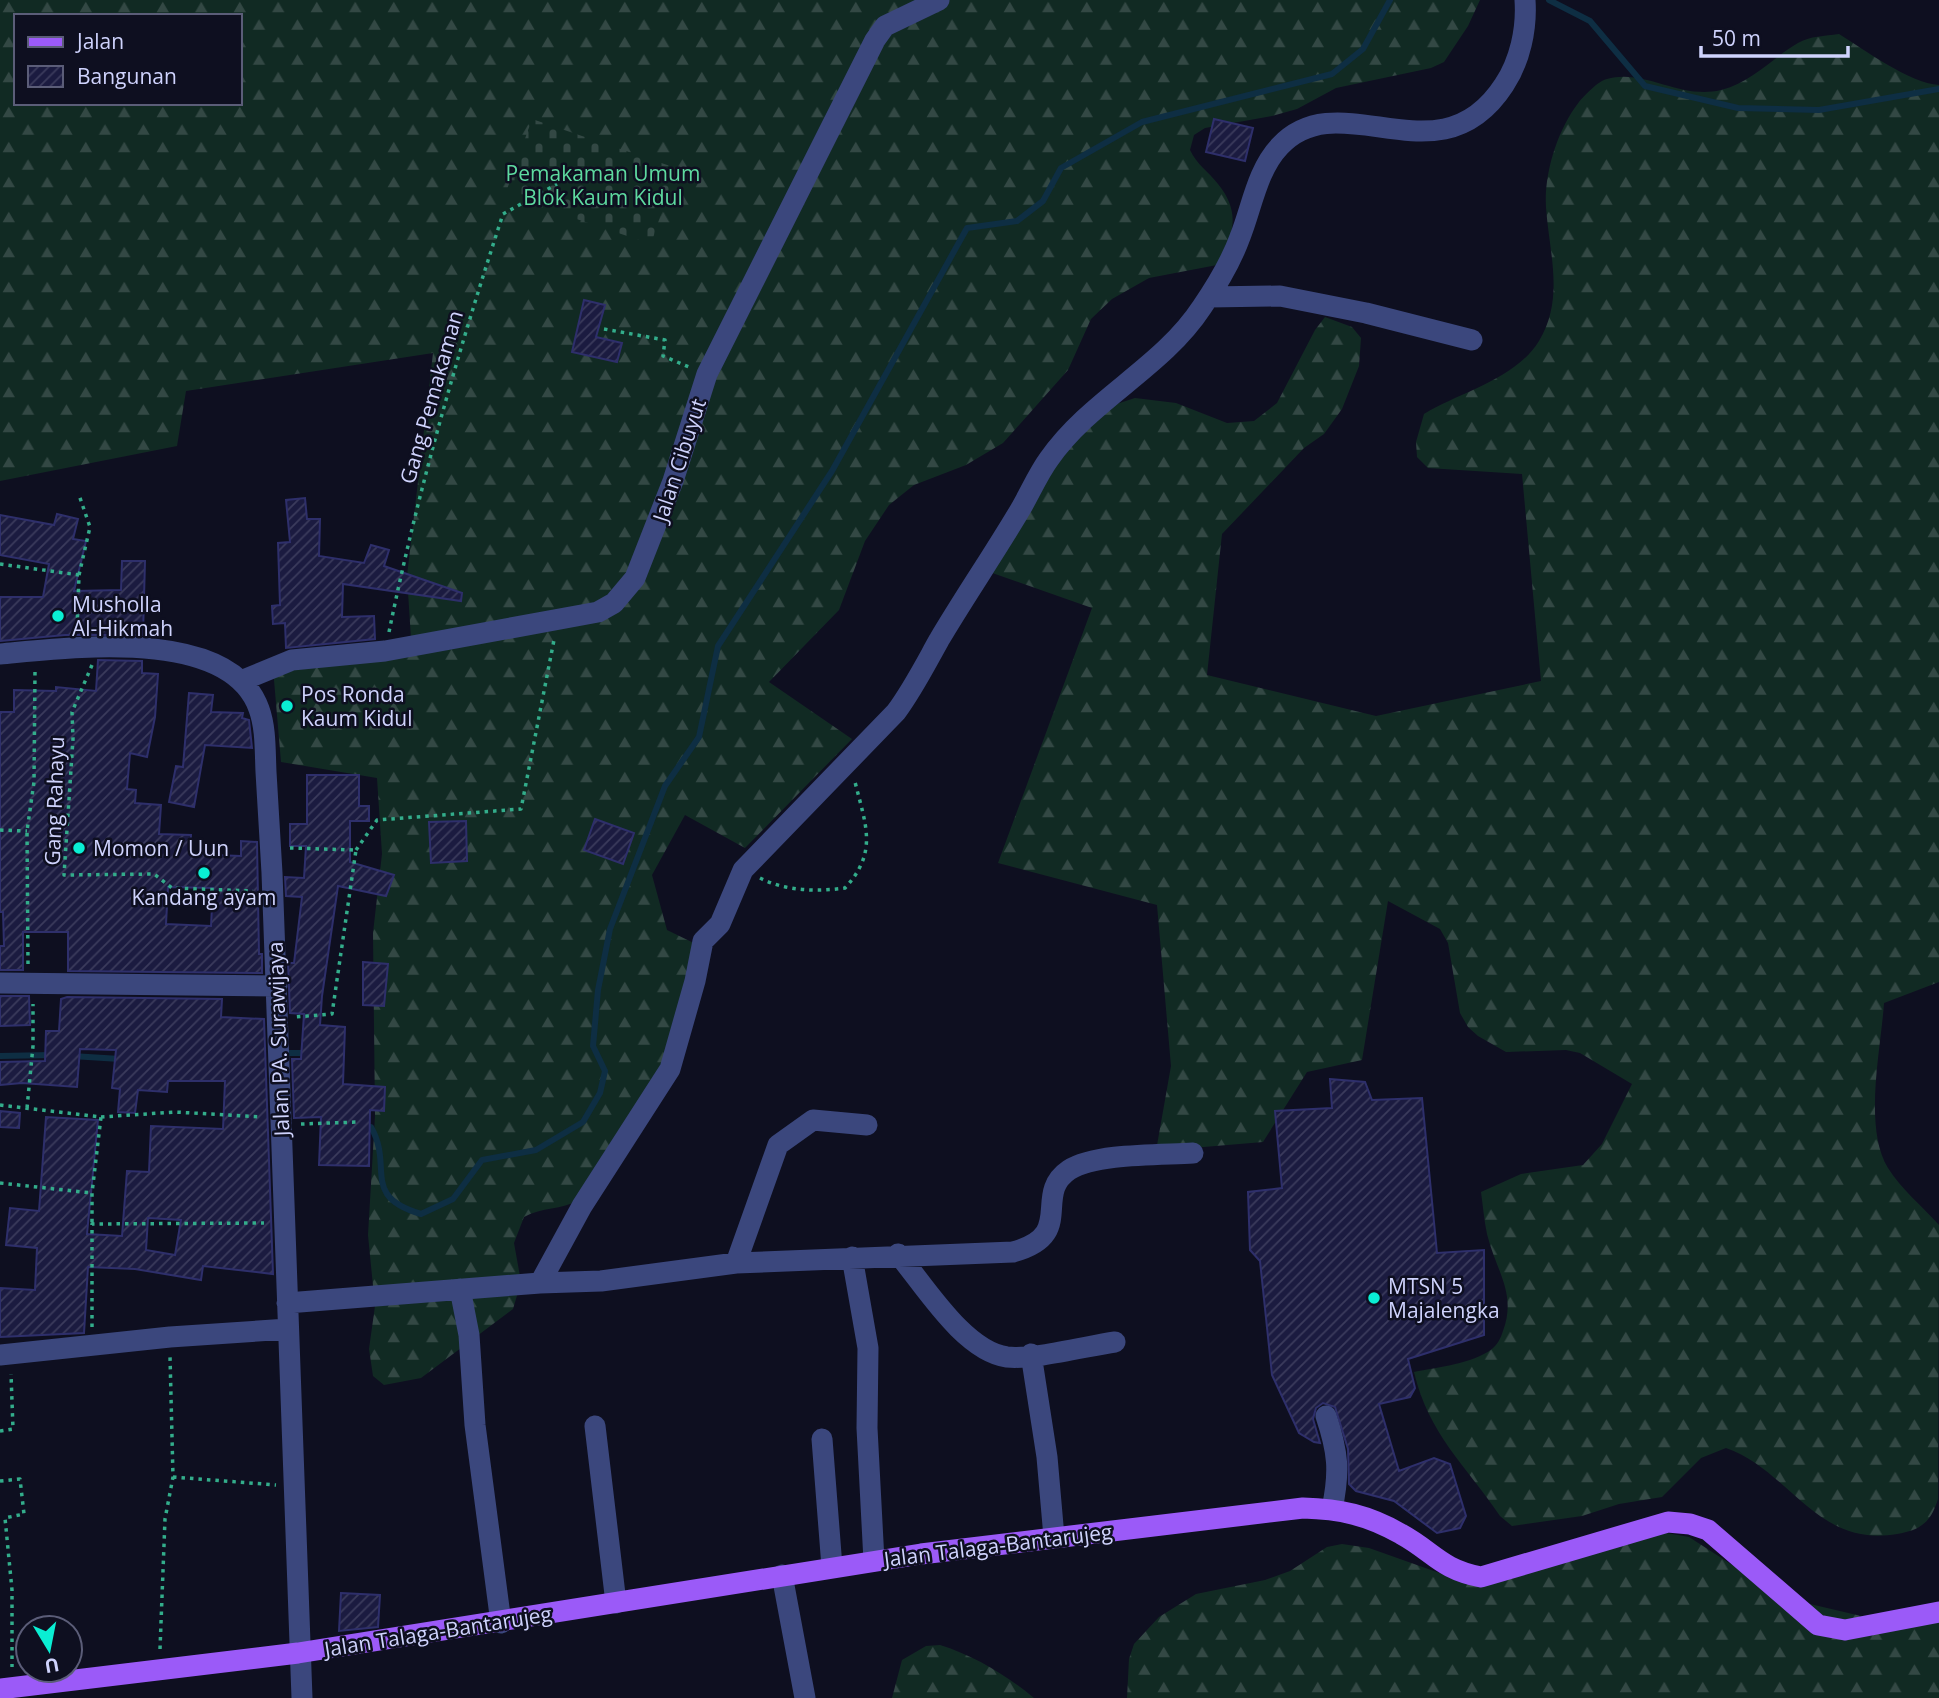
<svg xmlns="http://www.w3.org/2000/svg" width="1939" height="1698" viewBox="0 0 1939 1698" font-family="'Open Sans',sans-serif">
	<style>
		.forest { fill: url(#forest-firs); fill-rule: evenodd }
		.cemetery { fill: url(#cemetery-stones) }
		.lines { fill: none; stroke-linecap: round; stroke-linejoin: round }
		.stream { stroke: #0e2e43; stroke-width: 6 }
		.building { fill: url(#building-hatch); stroke: #2e2f6b; stroke-width: 2; fill-rule: evenodd }
		.path { stroke: #33ad8b; stroke-width: 3.5; stroke-dasharray: 3.5 5; stroke-linecap: butt }
		.minor { stroke: #3b477d; stroke-width: 21 }
		.major { stroke: #9b5af8; stroke-width: 21 }
		.poi-dot { fill: #0aeed3; stroke: #0e0f20; stroke-width: 2.5 }
		.labels { text-anchor: middle; dominant-baseline: central; stroke-width: 5; stroke-linejoin: round; paint-order: stroke }
		.park-label { font-size: 21px; fill: #5edaa0; stroke: #0e0f20 }
		.street-label { font-size: 21px; fill: #cfd3fd; stroke: #0e0f20 }
		.poi-label { font-size: 21px; fill: #cfd3fd; stroke: #0e0f20; text-anchor: start }
	</style>
	<defs>
		<pattern id="forest-firs" width="22" height="20" patternUnits="userSpaceOnUse" patternTransform="scale(1.75)"><rect width="22" height="20" fill="#112a23"/><path d="M5 1l3.5 6h-7zM16 11l3.5 6h-7z" fill="#334844"/></pattern>
		<pattern id="cemetery-stones" width="16" height="16" patternUnits="userSpaceOnUse" patternTransform="scale(1.75)"><rect width="16" height="16" fill="#112a23"/><path d="M2 7V4a2 2 0 0 1 4 0v3zM10 15v-3a2 2 0 0 1 4 0v3z" fill="#334844"/></pattern>
		<pattern id="building-hatch" width="6" height="6" patternUnits="userSpaceOnUse" patternTransform="scale(1.75)"><rect width="6" height="6" fill="#1b1b40"/><path d="M-1 1l2-2M0 6l6-6M5 7l2-2" fill="none" stroke="#3b3b5c"/></pattern>
	</defs>
	<rect width="100%" height="100%" fill="#0e0f20"/>
	<path class="forest" d="M0,0H1480L1468,26L1444,62L1431,68L1336,88L1297,109L1272,116L1205,128L1194,135L1190,150C1197,165 1208,171 1218,184C1241,212 1234,236 1217,265L1149,278L1112,299L1091,319L1068,370L1003,443L966,465L914,485L889,505L865,541L839,610L769,682L852,739L745,848L685,815L652,875L667,930L704,948L671,1061L579,1200C561,1210 542,1207 524,1217L514,1243L521,1282L513,1309L421,1378L384,1385L373,1376L369,1349L375,1306L368,1235L375,1116L373,933L382,854L377,778L281,762L273,668L412,654L407,576L433,353L186,391L177,446L0,481ZM16,16H240V103H16Z
		M1839,34C1865,50 1909,83 1939,85V982L1884,1003C1881,1049 1863,1127 1888,1168C1901,1189 1923,1207 1939,1225L1938,1499C1931,1522 1921,1530 1897,1534C1816,1548 1791,1471 1726,1448L1701,1458L1662,1497L1619,1504L1582,1516L1512,1526L1500,1516C1465,1464 1429,1435 1414,1372C1438,1367 1472,1364 1492,1349C1497,1345 1501,1338 1503,1331C1517,1293 1496,1271 1487,1234C1484,1220 1483,1206 1481,1192L1521,1174L1583,1165L1602,1144L1632,1084L1580,1053L1566,1050L1506,1052L1478,1036L1468,1027L1460,1013L1448,943L1440,929L1388,901L1362,1060L1307,1072L1263,1142L1156,1151L1171,1066L1157,905L998,863L1092,608L981,569L1086,414L1135,398L1176,403L1227,423L1254,421L1277,403L1315,330L1325,317L1352,327L1361,338L1359,366L1342,409L1324,434L1304,448L1222,534L1207,675L1376,716L1541,681L1522,474L1428,468L1417,457L1416,442L1424,414C1460,392 1515,380 1539,341C1565,298 1549,253 1546,207C1544,172 1558,129 1579,102C1585,95 1598,81 1607,79C1644,68 1680,100 1721,90C1752,82 1771,59 1798,43C1810,36 1825,36 1839,34Z
		M1649,1530L1689,1537L1757,1581L1793,1600L1861,1616H1939V1698H1127L1129,1659L1134,1644L1159,1617L1196,1594L1265,1580L1290,1571L1327,1547L1342,1544L1369,1548L1462,1581Z
		M940,1645C975,1656 1006,1675 1034,1698H892L902,1660L926,1646Z"/>
	<path class="cemetery" d="M532,119L676,168L651,244L505,195Z"/>
	<g class="lines">
		<path class="stream" d="M1549,0L1590,21L1645,86L1738,108L1819,110L1939,89
			M281,1053H302L306,1058
			M0,1056L51,1055
			M72,1056L120,1059
			M362,1127H371C394,1167 360,1196 421,1214L453,1199L482,1160L536,1150L583,1122L600,1093L605,1071L593,1046L598,990L610,929L665,786L699,737L718,646L832,471L967,228L1017,221L1043,201L1061,168L1142,122L1332,74L1363,49L1390,0"/>
	</g>
	<path class="building" d="M1214,119L1253,128L1245,161L1206,152Z
		M584,300L605,305L596,337L622,343L617,362L572,352Z
		M305,498L307,519H320L319,556L364,563L371,545L389,550L384,566L462,593L461,601L343,584L342,617L374,616L375,639L286,648L285,623L273,624L272,606L280,605L278,543L290,542L286,500Z
		M57,514L78,519L73,539L86,541L74,591L121,590L122,561H145L143,635H65L0,641V597H43L49,564L0,555V515L54,525Z
		M98,660L142,661V673L158,674L155,717L147,757L130,753L127,789L136,790L135,803L161,805L159,834L191,835L190,854L241,856V841L257,842L259,954H262V973L68,971V932H23V970H0V946H4L3,912H0V712H14V690L56,691V687L96,691ZM168,887L213,888L211,926L166,924Z
		M189,693L213,695L211,712L243,713L242,718L249,720L252,748L205,745L194,807L169,802L176,766L183,767Z
		M307,775H359V806H369V821H350V862L394,875L386,896L338,886L322,996L320,1025L345,1027L343,1084L385,1087L384,1111L370,1110L369,1166L319,1165L321,1117L294,1118L292,1059H301L304,1014L290,1013L288,963H294L302,897L286,896L285,877L304,878L306,846H290V824H307Z
		M595,819L634,833L623,864L584,850Z
		M466,821L467,861L431,863L429,822Z
		M363,962L388,964L384,1006L363,1005Z
		M0,996H29L30,1025L0,1026Z
		M67,997L222,999L221,1017L264,1019L273,1274L203,1266L201,1280L135,1269L88,1267L84,1333L0,1337V1288L35,1290L37,1248L6,1245L10,1208L39,1211L46,1117L98,1120L87,1234L122,1236L127,1171L149,1172L151,1126L223,1129L225,1081H168L167,1092L138,1090L135,1113L118,1112L120,1089L112,1088L116,1050L80,1049L77,1087L22,1083L0,1085V1062L45,1061L46,1031H59L61,999ZM148,1218L181,1220L175,1255L146,1250Z
		M1330,1079L1365,1082L1372,1100L1422,1098L1437,1253L1484,1250V1335L1408,1359L1415,1388L1410,1397L1379,1404L1399,1471L1434,1458L1450,1464L1466,1516L1460,1528L1437,1533L1394,1501L1356,1491L1349,1484L1348,1449L1335,1407L1323,1403L1316,1408L1313,1419L1320,1443L1314,1442L1299,1433L1272,1375L1260,1261L1250,1250L1248,1192L1282,1188L1275,1111L1332,1108Z
		M0,1111L20,1113L19,1128L0,1127Z
		M341,1593L380,1595L378,1627L339,1631Z"/>
	<g class="lines">
		<path class="path" d="M604,329L665,340L663,356L689,367
			M0,564L79,575L77,630
			M79,575L90,527L79,495
			M389,632C418,490 458,352 503,214L557,184
			M92,665L72,712L73,739L64,875L154,874L172,888L253,891
			M0,830L27,831
			M290,848L356,850L332,1014L295,1017
			M356,850L377,820L521,809L554,640
			M760,878C785,891 817,892 845,888C878,852 866,826 855,782
			M28,964L27,831L34,782L35,671
			M0,1105L101,1117L92,1193V1224
			M27,1108L33,1046V1004
			M101,1117L175,1112L261,1117
			M301,1124L358,1122
			M0,1183L92,1193
			M92,1327V1224L264,1223
			M0,1431L13,1429L11,1374
			M173,1477L276,1485
			M0,1481L20,1479L24,1514L5,1518L12,1590V1667
			M160,1649L165,1519L173,1477L170,1356"/>
		<path class="minor" d="M1209,297L1280,296L1366,313L1472,340
			M0,654C68,648 230,626 259,709C266,728 265,751 266,772C268,806 270,839 272,873L302,1698
			M241,681L292,660L385,651L598,612L614,603L635,578L673,481L707,374L875,40L885,26L939,0
			M0,983L277,986
			M867,1125L813,1120L778,1145L736,1263L1013,1252C1077,1235 1032,1195 1069,1170C1095,1153 1161,1155 1193,1153
			M898,1254C925,1286 964,1351 1007,1357C1033,1360 1087,1346 1115,1342
			M852,1257L868,1348L867,1428L874,1561
			M540,1283L601,1281L736,1263
			M460,1289L469,1335L475,1425L501,1623
			M287,1303L540,1283L582,1206L670,1069L695,981L703,941L720,924L743,870L896,712C913,689 925,665 939,640C965,596 994,554 1020,510C1030,493 1038,474 1049,459C1091,399 1162,368 1202,307C1217,285 1231,262 1240,237C1252,207 1257,170 1280,146C1341,81 1439,185 1504,85C1520,61 1527,29 1525,0
			M1031,1354L1047,1457L1054,1537
			M0,1355L170,1337L288,1329
			M1326,1416C1338,1452 1340,1471 1332,1509
			M595,1426L616,1603
			M822,1439L832,1567
			M782,1575L805,1698"/>
		<path class="major" d="M0,1689L298,1653L921,1554L1303,1508C1340,1509 1368,1515 1401,1534C1434,1552 1440,1569 1481,1577L1668,1522L1690,1524L1708,1530L1818,1625L1845,1630L1939,1612"/>
	</g>
	<g class="poi-dot">
		<circle cx="58" cy="616" r="7"/>
		<circle cx="287" cy="706" r="7"/>
		<circle cx="79" cy="848" r="7"/>
		<circle cx="204" cy="873" r="7"/>
		<circle cx="1374" cy="1298" r="7"/>
	</g>
	<g class="labels">
		<g class="park-label">
			<text x="603" y="173">Pemakaman Umum<tspan x="603" dy="24">Blok Kaum Kidul</tspan></text>
		</g>
		<g class="street-label">
			<text transform="translate(431 397) rotate(-74)">Gang Pemakaman</text>
			<text transform="translate(679 460) rotate(-72)">Jalan Cibuyut</text>
			<text transform="translate(54 801) rotate(-88)">Gang Rahayu</text>
			<text transform="translate(278 1039) rotate(-92)">Jalan PA. Surawijaya</text>
			<text transform="translate(998 1545) rotate(-7)">Jalan Talaga-Bantarujeg</text>
			<text transform="translate(438 1631) rotate(-9)">Jalan Talaga-Bantarujeg</text>
		</g>
		<g class="poi-label">
			<text x="72" y="604">Musholla<tspan x="72" dy="24">Al-Hikmah</tspan></text>
			<text x="301" y="694">Pos Ronda<tspan x="301" dy="24">Kaum Kidul</tspan></text>
			<text x="93" y="848">Momon / Uun</text>
			<text x="204" y="897" text-anchor="middle">Kandang ayam</text>
			<text x="1388" y="1286">MTSN 5<tspan x="1388" dy="24">Majalengka</tspan></text>
		</g>
	</g>
	<rect x="14" y="14" width="228" height="91" fill="#0e0f20" stroke="#5b5d78" stroke-width="2"/>
	<rect x="28" y="37" width="35" height="10" fill="#9b5af8" stroke="#5b5d78" stroke-width="2"/>
	<text x="77" y="49" font-size="21" fill="#cfd3fd">Jalan</text>
	<rect x="28" y="66" width="35" height="21" fill="url(#building-hatch)" stroke="#5b5d78" stroke-width="2"/>
	<text x="77" y="84" font-size="21" fill="#cfd3fd">Bangunan</text>
	<g transform="translate(49 1649) rotate(170)"><circle r="33" fill="#0e0f20" stroke="#5b5d78" stroke-width="2"/>
	<path d="M0-5L12 26L0 18L-12 26Z" fill="#0aeed3"/>
	<text y="-10" font-size="19" font-weight="bold" text-anchor="middle" fill="#cfd3fd">U</text>
	</g>
	<path d="M1701 46v10h147v-10" fill="none" stroke="#cfd3fd" stroke-width="3.5"/>
	<text x="1712" y="46" font-size="21" fill="#cfd3fd" stroke="#0e0f20" stroke-width="5" paint-order="stroke">50 m</text>
</svg>
